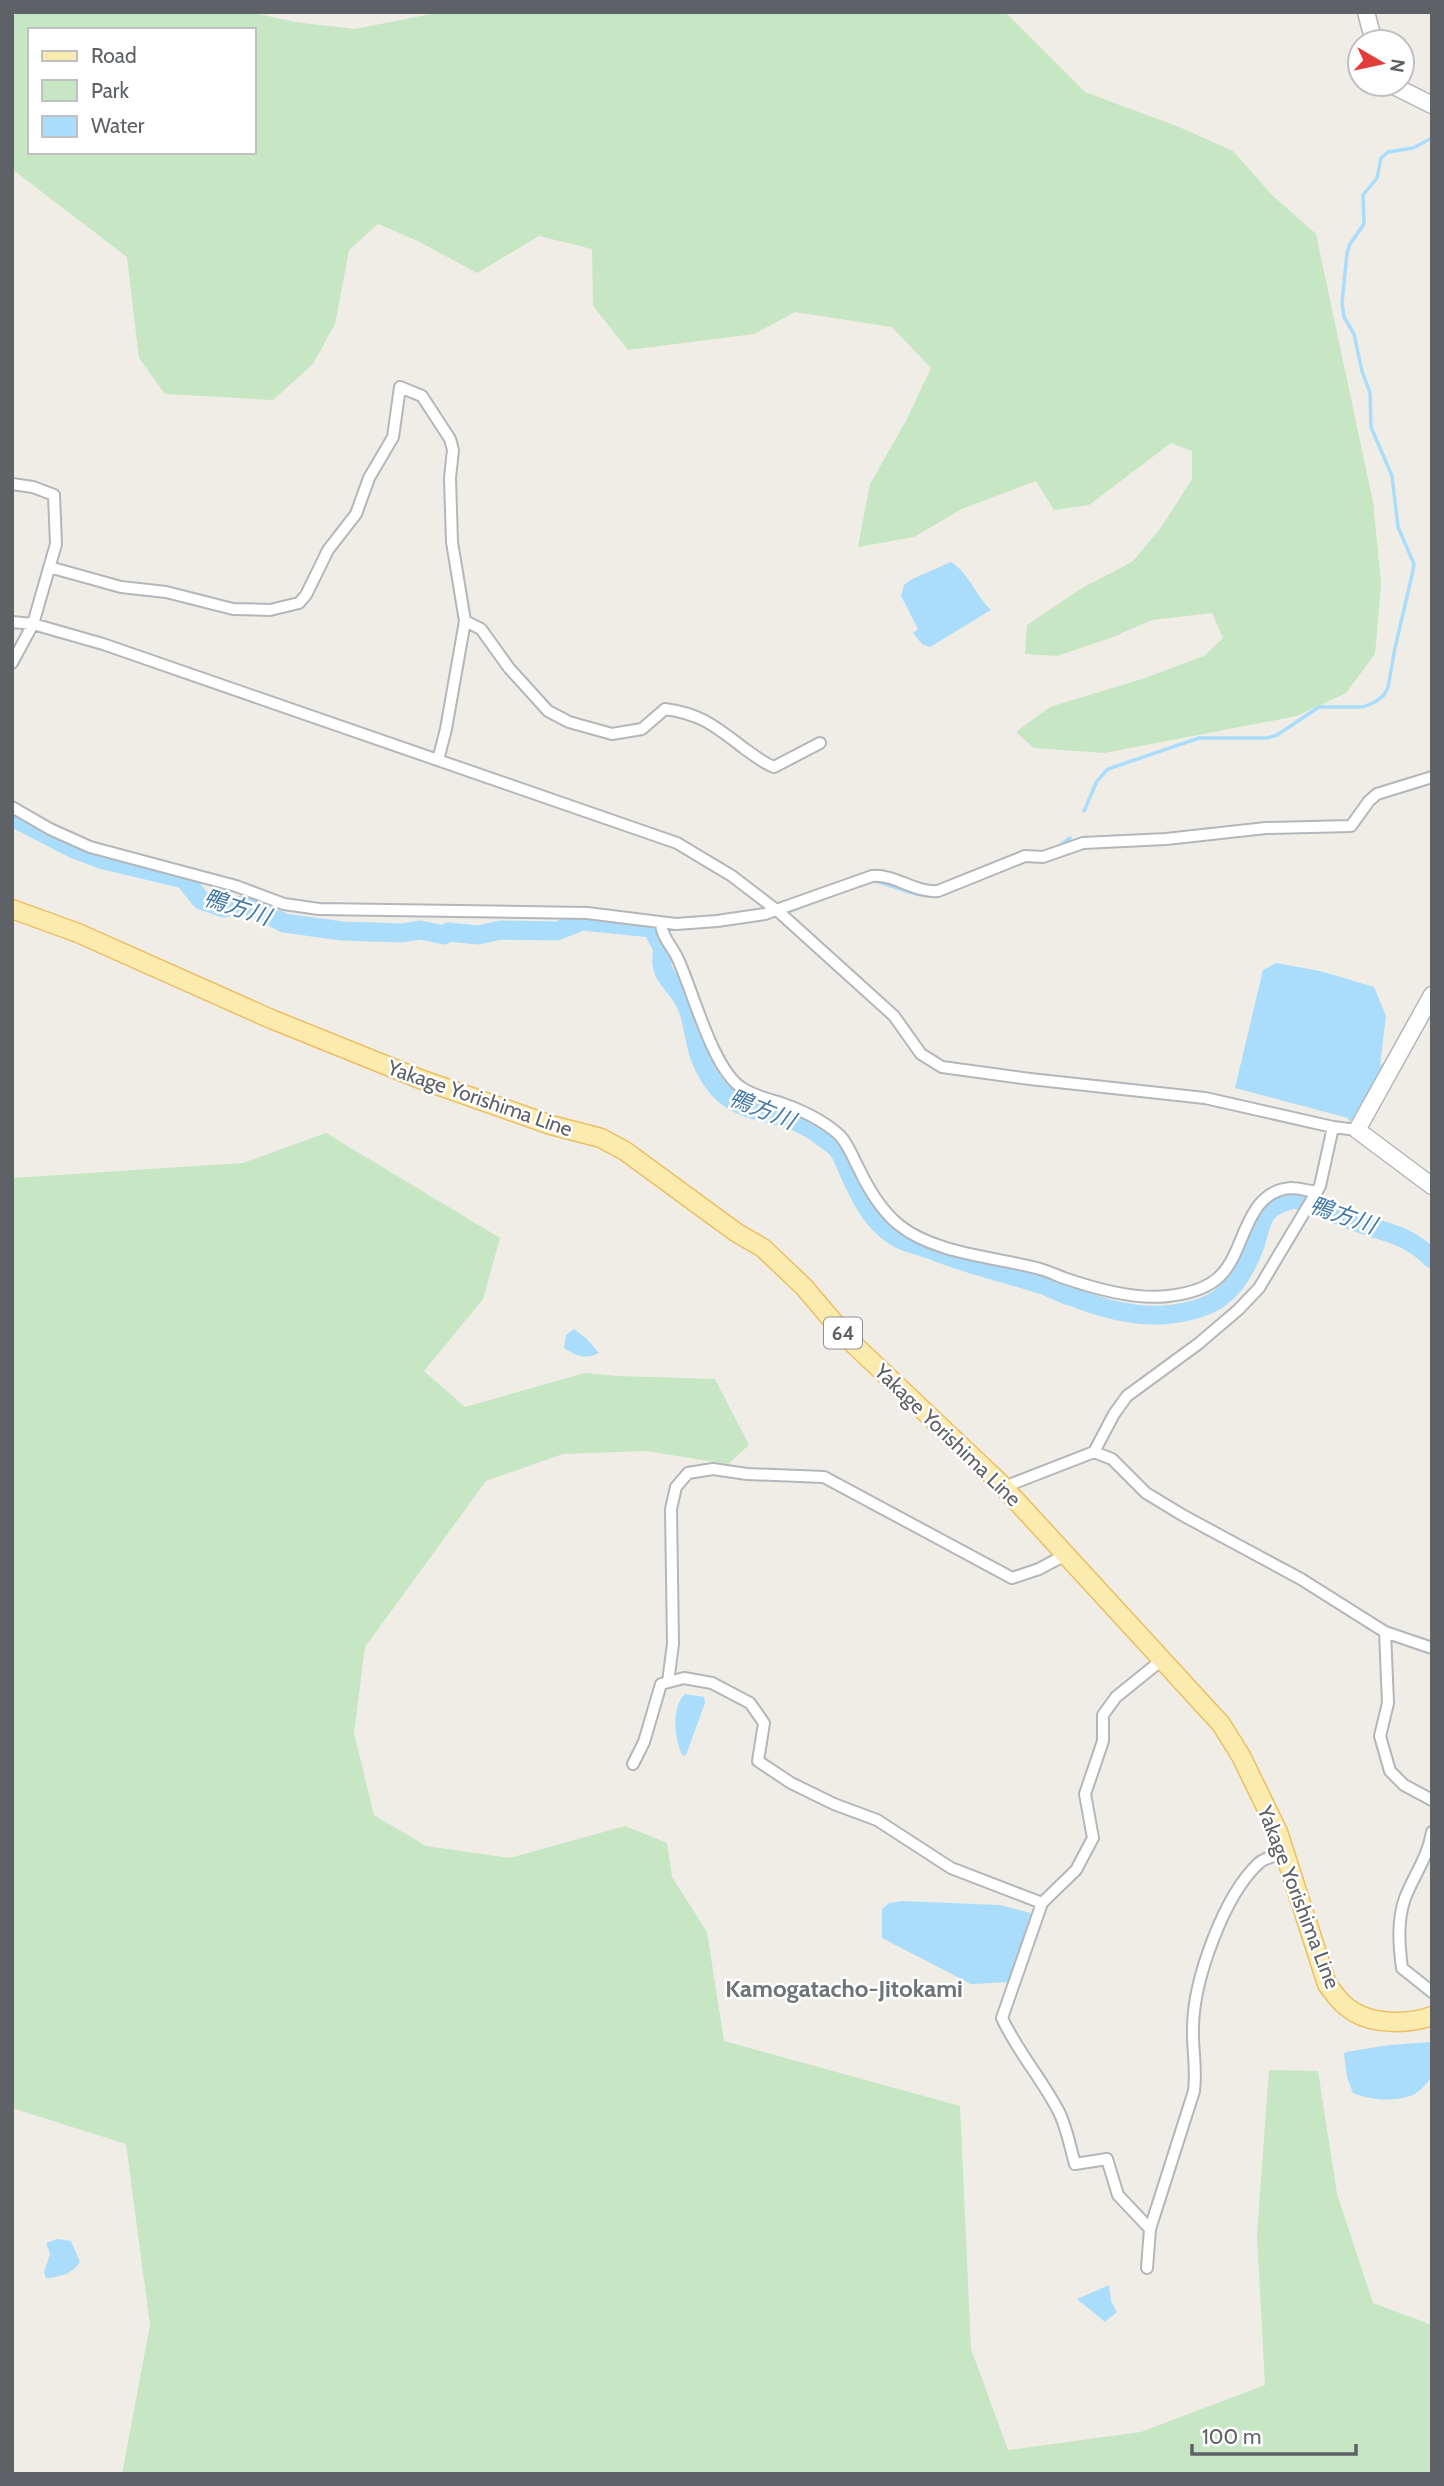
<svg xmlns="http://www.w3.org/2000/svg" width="1444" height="2486" viewBox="0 0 1444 2486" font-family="Cabin,'Noto Sans JP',sans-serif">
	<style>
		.green { fill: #c6e6c4; fill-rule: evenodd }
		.water { fill: #aaddfc }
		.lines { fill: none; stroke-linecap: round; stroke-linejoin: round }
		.stream { stroke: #aaddfc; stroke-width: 3.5 }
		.river { stroke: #aaddfc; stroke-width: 19 }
		.street-casing { stroke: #b3b7ba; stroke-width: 14 }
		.secondary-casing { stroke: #b2b6ba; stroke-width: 19 }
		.primary-casing { stroke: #edbe62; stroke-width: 21 }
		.street { stroke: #fff; stroke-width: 10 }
		.secondary { stroke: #fff; stroke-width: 16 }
		.primary { stroke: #fcebae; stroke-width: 18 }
		.labels { text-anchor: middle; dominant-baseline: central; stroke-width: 5; stroke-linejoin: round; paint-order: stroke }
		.shield { fill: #fff; stroke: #8e9194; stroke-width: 2 }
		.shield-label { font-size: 19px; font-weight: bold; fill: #5e6266 }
		.street-label { font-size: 21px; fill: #5e6266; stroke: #fff }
		.water-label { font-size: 23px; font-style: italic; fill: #4379a6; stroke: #fff }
		.quarter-label { font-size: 24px; font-weight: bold; fill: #6f7478; stroke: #fff }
	</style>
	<rect width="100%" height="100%" fill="#efede6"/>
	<path class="green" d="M12,12H250L295,22L355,29L441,12H1005L1085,92L1179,127L1233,151L1273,196L1316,234L1373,502L1381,583L1375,654L1346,693L1297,716L1104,753L1034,748L1016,732L1050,707L1142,679L1204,656L1223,638L1212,613L1152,620L1113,637L1057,656L1025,654L1027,625L1082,588L1132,562L1160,529L1192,479V451L1171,443L1089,505L1054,510L1036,481L962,509L914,537L858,547L870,484L907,419L931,368L892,327L795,312L754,334L628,350L593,306L592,249L539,236L477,273L418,241L378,224L349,250L335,324L313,364L273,400L165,394L139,358L127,257L12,169ZM30,30H254V152H30Z
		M326,1133L500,1238L483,1299L424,1371L465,1407L585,1373L617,1376L715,1379L749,1445L728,1464L646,1451L563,1454L486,1481L365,1647L354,1733L374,1815L426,1846L510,1858L625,1826L667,1843L672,1877L707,1932L724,2041L960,2106L971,2349L1008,2450L1141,2432L1265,2385L1257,2235L1269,2070L1318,2071L1337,2194L1373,2303L1432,2325V2474H122L150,2325L126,2144L12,2108V1178L243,1163Z"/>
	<path class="water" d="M951,562C970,574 975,595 991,610L930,647L922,644L913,633L918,629L901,596L904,585L912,579Z
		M1276,963L1320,971L1374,987L1386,1016L1380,1066L1393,1054L1352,1120L1349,1122L1348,1118L1235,1088L1263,970Z
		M574,1329L587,1339L599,1353C586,1360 576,1356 564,1348L566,1335Z
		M685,1694L704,1697L705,1703L686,1755L683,1756C674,1740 671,1707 685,1694Z
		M902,1901L1000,1905L1031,1913L1024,1934L1028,1936L1010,1982L971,1984L882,1938V1909L889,1903Z
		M1432,2042V2077C1426,2084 1418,2094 1410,2096C1392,2102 1370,2100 1353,2093L1347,2077L1344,2054L1346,2052L1389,2045Z
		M58,2239L71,2241L80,2262C74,2273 58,2278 46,2278L44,2272L50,2254L46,2243Z
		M1109,2285L1111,2301L1117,2312L1105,2322L1077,2299Z"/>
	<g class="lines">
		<path class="stream" d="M1084,811L1097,781L1108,769L1199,738H1267L1277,735L1319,707H1363L1375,702L1384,695L1388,687L1395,648L1412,575L1414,564L1398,527L1392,476L1371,427L1370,393L1362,371L1354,334L1344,317L1342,303L1347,253L1350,244L1364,224L1363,195L1377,178L1381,158L1388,152L1413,148L1432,138
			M1058,847L1070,838
			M874,881C891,884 921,900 937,895
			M786,913L811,903"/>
		<path class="river" d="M12,817L74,849L104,860L184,879L201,900L224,908L242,905L251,906L284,923L342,931L402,933L420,930L444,935L448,932L478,935L501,930L557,931L582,921L652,928L663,949C656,979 678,982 688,1009C694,1025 694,1043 701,1060C729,1127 774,1100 821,1136C826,1140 833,1144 837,1149C843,1155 846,1166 849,1173C859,1193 866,1211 882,1226C902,1245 912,1242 934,1251C969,1265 1005,1273 1040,1284C1050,1287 1060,1293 1070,1296C1098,1307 1132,1317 1163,1315C1214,1311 1236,1294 1254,1248C1258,1238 1260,1221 1267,1213C1273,1205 1286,1201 1295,1199C1315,1204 1333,1214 1353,1221C1384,1233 1407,1233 1432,1259"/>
		<g class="street-casing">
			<path id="street" d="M12,484L33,487L54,495L56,544L33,624L12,663
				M49,567L121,587L166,592L233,609L270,610L299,603L306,595L328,550L356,514L369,478L393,437L400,387L422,396L450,439L453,450L450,478L452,542L465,621L446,729L438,760
				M465,621L481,629L509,668L548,711L569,722L612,734L642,729L665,709C702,714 716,727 745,749C754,755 763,763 774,767L820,743
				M12,622L33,624L103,644L677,843L732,876L779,912L894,1016L921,1054L942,1067L1030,1079L1205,1098L1333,1127L1357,1130
				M12,807L50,829L90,847L236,886L284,904L319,909L587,913L676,924L717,921L765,914L872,876C895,874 915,893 938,891L1025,856L1043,857L1083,843L1166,839L1266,828L1351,826L1369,801L1377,794L1432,777
				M661,924C662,937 671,945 677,957C693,990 712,1069 742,1088C754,1096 768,1099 781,1103C801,1110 821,1119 837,1133C847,1141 853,1158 859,1169C868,1188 882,1211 899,1225C935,1254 996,1257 1040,1269C1048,1271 1056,1275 1064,1278C1093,1288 1137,1300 1168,1296C1186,1294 1208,1289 1221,1275C1246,1250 1245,1191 1291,1188C1299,1188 1309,1191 1317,1192
				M1094,1452L1112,1459L1146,1493L1184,1516L1301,1579L1385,1632L1432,1648
				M1004,1487L1094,1452L1114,1414L1127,1396L1198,1344L1238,1310L1259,1288L1320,1186L1333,1127
				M1385,1632L1388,1703L1380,1736L1390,1771L1404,1785L1432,1800
				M668,1682L673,1644L671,1509L676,1487L688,1473L713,1469L747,1474L824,1477L1012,1578L1039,1569L1065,1555
				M633,1764L644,1742L661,1684L684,1678L712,1683L750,1703L764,1723L758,1761L791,1783L834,1804L877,1820L951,1868L1042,1903
				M1432,1832C1428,1857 1414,1875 1405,1898C1397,1921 1399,1945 1402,1968L1432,1992
				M1150,2229L1194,2091C1197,2066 1192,2050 1193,2026C1194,1979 1224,1895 1259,1863C1265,1857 1277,1856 1284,1853
				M1147,2268L1150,2229L1118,2195L1107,2159L1075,2164C1070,2147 1067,2128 1059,2112C1042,2079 1017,2051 1002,2018L1042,1903L1076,1870L1093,1838L1085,1794L1103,1741V1715L1116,1697L1163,1659"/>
		</g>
		<g class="secondary-casing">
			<path id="secondary" d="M1366,12L1374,42
				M1390,84L1432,105
				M1432,995L1357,1130L1432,1186"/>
		</g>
		<g class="primary-casing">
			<path id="primary" d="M12,909L78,933L271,1019L420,1079L551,1125L601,1138L625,1151L737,1233L763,1248L804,1287L848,1339L999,1482L1221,1724L1241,1756L1278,1832L1327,1984C1335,1995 1342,2005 1354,2012C1375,2025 1410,2024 1432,2016"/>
		</g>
		<use href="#street" class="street"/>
		<use href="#secondary" class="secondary"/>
		<use href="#primary" class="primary"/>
	</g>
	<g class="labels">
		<rect class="shield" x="824" y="1317.5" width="38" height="31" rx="5"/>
		<g class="shield-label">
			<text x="843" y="1333">64</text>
		</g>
		<g class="street-label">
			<text transform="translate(480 1098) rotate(19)">Yakage Yorishima Line</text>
			<text transform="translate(948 1435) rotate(44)">Yakage Yorishima Line</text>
			<text transform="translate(1299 1897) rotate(69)">Yakage Yorishima Line</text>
		</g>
		<g class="water-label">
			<text transform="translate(237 907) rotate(18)">鴨方川</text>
			<text transform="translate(762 1109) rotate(22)">鴨方川</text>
			<text transform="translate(1343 1215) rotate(19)">鴨方川</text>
		</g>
		<g class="quarter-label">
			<text x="844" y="1988">Kamogatacho-Jitokami</text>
		</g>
	</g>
	<rect width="1444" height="2486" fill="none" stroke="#5e6266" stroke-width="28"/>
	<rect x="28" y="28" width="228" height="126" fill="#ffffff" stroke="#bfc0c2" stroke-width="2"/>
	<rect x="42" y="51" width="35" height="10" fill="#fcebae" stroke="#bfc0c2" stroke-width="2"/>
	<text x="91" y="63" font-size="21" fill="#5e6266">Road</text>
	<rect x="42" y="80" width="35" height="21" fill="#c6e6c4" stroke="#bfc0c2" stroke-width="2"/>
	<text x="91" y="98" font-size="21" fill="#5e6266">Park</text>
	<rect x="42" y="116" width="35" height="21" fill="#aaddfc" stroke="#bfc0c2" stroke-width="2"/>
	<text x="91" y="133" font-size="21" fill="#5e6266">Water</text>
	<g transform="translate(1381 63) rotate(99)"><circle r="33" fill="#ffffff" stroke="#bfc0c2" stroke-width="2"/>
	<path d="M0-5L12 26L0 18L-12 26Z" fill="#e43c38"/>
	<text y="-10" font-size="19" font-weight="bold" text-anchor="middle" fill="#5e6266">N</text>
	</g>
	<path d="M1192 2444v10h164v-10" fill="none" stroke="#5e6266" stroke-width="3.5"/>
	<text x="1202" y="2444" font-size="21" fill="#5e6266" stroke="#ffffff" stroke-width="5" paint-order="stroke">100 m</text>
</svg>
